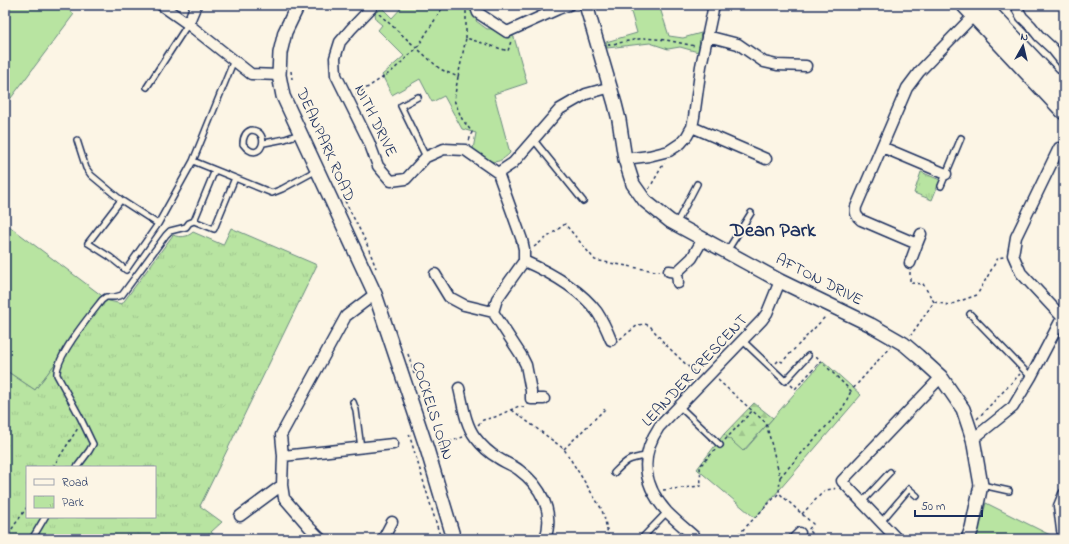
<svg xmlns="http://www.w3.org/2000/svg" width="1069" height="544" viewBox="0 0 1069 544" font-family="'Indie Flower',sans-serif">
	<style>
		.grass { fill: #b8e4a1; stroke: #6a8a80 }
		.forest { fill: url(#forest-firs); stroke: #6a8a80 }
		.park { fill: url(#park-tufts); stroke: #6a8a80; fill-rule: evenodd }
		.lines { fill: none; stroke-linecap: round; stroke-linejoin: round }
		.service-casing { stroke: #1b2f5e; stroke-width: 8 }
		.minor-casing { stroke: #1b2f5e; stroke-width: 13 }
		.tertiary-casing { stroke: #1b2f5e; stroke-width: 16 }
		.primary-casing { stroke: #1b2f5e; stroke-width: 19 }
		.path { stroke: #1b2f5e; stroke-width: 1.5; stroke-dasharray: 3 3; stroke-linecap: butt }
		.service { stroke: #fcf5e5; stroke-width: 5 }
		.minor { stroke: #fcf5e5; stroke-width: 10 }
		.tertiary { stroke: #fcf5e5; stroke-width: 13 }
		.primary { stroke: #fcf5e5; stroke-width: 16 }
		.labels { text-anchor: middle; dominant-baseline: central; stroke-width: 3.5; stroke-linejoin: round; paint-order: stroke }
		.street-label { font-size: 16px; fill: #1b2f5e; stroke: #fcf5e5 }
		.district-label { font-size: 20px; font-weight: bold; fill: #1b2f5e; stroke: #fcf5e5 }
	</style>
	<defs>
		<pattern id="forest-firs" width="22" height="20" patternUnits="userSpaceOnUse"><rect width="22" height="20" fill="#b8e4a1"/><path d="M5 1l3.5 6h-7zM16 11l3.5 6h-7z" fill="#9ec48d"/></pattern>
		<pattern id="park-tufts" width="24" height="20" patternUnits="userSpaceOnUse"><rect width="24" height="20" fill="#b8e4a1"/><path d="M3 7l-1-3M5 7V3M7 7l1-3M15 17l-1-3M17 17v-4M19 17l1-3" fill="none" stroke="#9ec48d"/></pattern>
	</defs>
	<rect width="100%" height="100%" fill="#fcf5e5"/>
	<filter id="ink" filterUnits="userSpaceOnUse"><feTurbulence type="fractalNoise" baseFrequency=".025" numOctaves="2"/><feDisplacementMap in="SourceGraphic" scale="8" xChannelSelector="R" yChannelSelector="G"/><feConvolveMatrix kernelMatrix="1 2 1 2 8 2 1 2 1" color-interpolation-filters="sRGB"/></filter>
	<g filter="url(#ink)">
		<path class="grass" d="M13,5H62L74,14L5,106V15Z
			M404,5H473L478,16L476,21L487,29C497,28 506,33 514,37L527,83L494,94L510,153C494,169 488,160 473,149L476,133L462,129L444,96L432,102L420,79L392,95L382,75L404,56L378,30L382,25L376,20L375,13L382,8L392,18Z
			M629,5H659L669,36L683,38L701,33L698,52L680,47L668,49L650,43L607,48L606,42L637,33Z
			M5,223L105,298L35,390L5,370Z
			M823,361L861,395L755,518L697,469L724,434L744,451Z
			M986,503L1058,539H976Z"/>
		<path class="forest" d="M754,403L773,418L743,451L724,434Z"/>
		<path class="park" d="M921,172L940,180L932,200L914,193Z
			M231,228L317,265L200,506L222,522L211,532L219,539H5V370L35,390L105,298L109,301L122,304L173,235C180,238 188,237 193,232L223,245ZM27,467H155V517H27Z"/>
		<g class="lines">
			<g class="service-casing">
				<path id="service" d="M234,60L193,161L272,193L282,189L317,170
					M147,87L188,24
					M418,97L401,106L426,157
					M251,130C273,131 260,167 243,144C243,138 245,132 251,130Z
					M533,139L583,201
					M77,140L86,168L91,175L121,200
					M264,143L285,139L299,134
					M215,170L194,221L214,229L235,178
					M941,186L961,138
					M158,224L121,200L88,243L110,257L126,270L158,224L193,161
					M676,224L697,184
					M727,251L751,213
					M970,314L1031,377
					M743,341L785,381L808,356
					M353,402L356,410L361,448
					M679,406L720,445
					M77,467L89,451L93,444L91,440L80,417L57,375C55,357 91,314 102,300L106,297H115L122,295L166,235L170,231L186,227L189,223L194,221
					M614,473C627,460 627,459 646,456
					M982,485L1009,491
					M862,502L890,472
					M881,522L909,489L917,496
					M32,539L45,517
					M641,539L667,512"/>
			</g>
			<g class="minor-casing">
				<path id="minor" d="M161,5L188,24L251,74L279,75
					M475,5L478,13L507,32L558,9L569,5
					M1019,5L1018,10L1022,17L1031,26L1039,36L1052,48L1064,63
					M372,7L351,29L340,42L335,58L336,75L369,142L378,166L391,181L406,179L426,157L444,149L465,150L498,173
					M188,24L196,5
					M707,36L738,44L764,62L777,65L806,66
					M611,87L586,94L560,109L513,163L498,173L522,240L524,249V261C549,272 580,289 597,312C603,321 607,330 611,340
					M692,127L766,159
					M882,147L946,174
					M1059,148L1016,237L1013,255L1021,273L1062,317
					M625,159L649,156L669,151L681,143L687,136L692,127L694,117L701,66L714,5
					M917,244L921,234
					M524,261L497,299L493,312L521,355L526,365L531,391V399H544
					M910,263L917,244L861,220C856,216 855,213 856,207L907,88L919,72L974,15
					M669,271L677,272L692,258L703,239
					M677,272L678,283
					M435,274L449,297L464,305L493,312
					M459,388C463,404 465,424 475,437C481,445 489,453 498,458C505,463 513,465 519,470C541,486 555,512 545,539
					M973,439L1013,407L1031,377L1064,314
					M283,456L393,444
					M1064,494L1059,506L1062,530L1064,537
					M240,516L282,485
					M321,539L309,527L284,498L282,485L283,456L281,435L346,316L375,294
					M383,539L392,522
					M697,539C687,530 676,521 667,512C643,485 639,457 659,427L762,320L767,313L780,281
					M794,539L800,533
					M897,539L842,481L941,377"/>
			</g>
			<g class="tertiary-casing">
				<path id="tertiary" d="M298,5L285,32L280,53L279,75L283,96L375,294L427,449L454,539
					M586,5L615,104L619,120L625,159L633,184L645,201L670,221L780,281L871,325L904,344L918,356L941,377L963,409L973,439L981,485L972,528L968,539"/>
			</g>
			<g class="primary-casing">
				<path id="primary" d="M965,5L1064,111
					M982,5L1064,92"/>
			</g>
			<path class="path" d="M379,14L440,69L458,77L466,38L508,51L511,41
				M466,38V10
				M608,45L644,38L666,40L695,46
				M291,71L292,79
				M458,77L454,100L462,119L472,132L469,141
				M356,95L391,72L417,48L443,7L441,5
				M649,189L664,163
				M345,201L366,242L376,268
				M534,247L565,224L595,260L599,261L655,271H660
				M910,272V283L923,284L934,302L911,335
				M934,302L949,305L977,295L998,258L1004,257
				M620,339L638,325L645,324L650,326L665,344L696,374
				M408,354L415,377
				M816,356L821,361
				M776,363L779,360L782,362L826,316
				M718,380L766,423L780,477L779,493L813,524L808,530L817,539
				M791,385L795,389L821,361L851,391L890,347
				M512,410L564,449L601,508L604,516L609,539
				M977,419L1020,374
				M478,425L483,420L495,417L519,406L526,408
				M409,434L441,539
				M725,440L752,411
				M438,446L463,437
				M564,449L605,409
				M53,467L78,428
				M780,477L843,408L851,391
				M663,490L701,486L700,466L715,450
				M802,514L825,490L834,489L835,488
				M5,539L27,507
				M734,539L779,493"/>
			<use href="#service" class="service"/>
			<use href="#minor" class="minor"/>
			<use href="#tertiary" class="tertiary"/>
			<use href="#primary" class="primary"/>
		</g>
	</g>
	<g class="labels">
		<g class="street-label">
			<text transform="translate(375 121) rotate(64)">NITH DRIVE</text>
			<text transform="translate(325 145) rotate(66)">DEANPARK ROAD</text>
			<text transform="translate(819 280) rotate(27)">AFTON DRIVE</text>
			<text transform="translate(695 371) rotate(-47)">LEANDER CRESCENT</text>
			<text transform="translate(432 411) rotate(72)">COCKELS LOAN</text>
		</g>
		<g class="district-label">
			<text x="773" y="231">Dean Park</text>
		</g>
	</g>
	<rect width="1069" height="544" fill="none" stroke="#fcf5e5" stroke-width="20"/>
	<rect x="10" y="10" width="1049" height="524" fill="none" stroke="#1b2f5e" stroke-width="1.5" filter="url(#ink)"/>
	<rect x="26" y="466" width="130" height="52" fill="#fcf5e5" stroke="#a2a6af"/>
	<rect x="34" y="479" width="20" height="6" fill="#fcf5e5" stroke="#a2a6af"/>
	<text x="62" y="486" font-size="12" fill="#1b2f5e">Road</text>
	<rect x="34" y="496" width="20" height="12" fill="url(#park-tufts)" stroke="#a2a6af"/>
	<text x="62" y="506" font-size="12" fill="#1b2f5e">Park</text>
	<g transform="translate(1023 46) rotate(8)" stroke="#fcf5e5" stroke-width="3" paint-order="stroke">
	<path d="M0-3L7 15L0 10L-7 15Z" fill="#1b2f5e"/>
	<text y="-6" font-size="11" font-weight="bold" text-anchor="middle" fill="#1b2f5e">N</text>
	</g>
	<path d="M915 510v6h67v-6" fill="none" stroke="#1b2f5e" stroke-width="2"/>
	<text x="921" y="510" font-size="12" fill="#1b2f5e" stroke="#fcf5e5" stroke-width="3" paint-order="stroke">50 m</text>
</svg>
